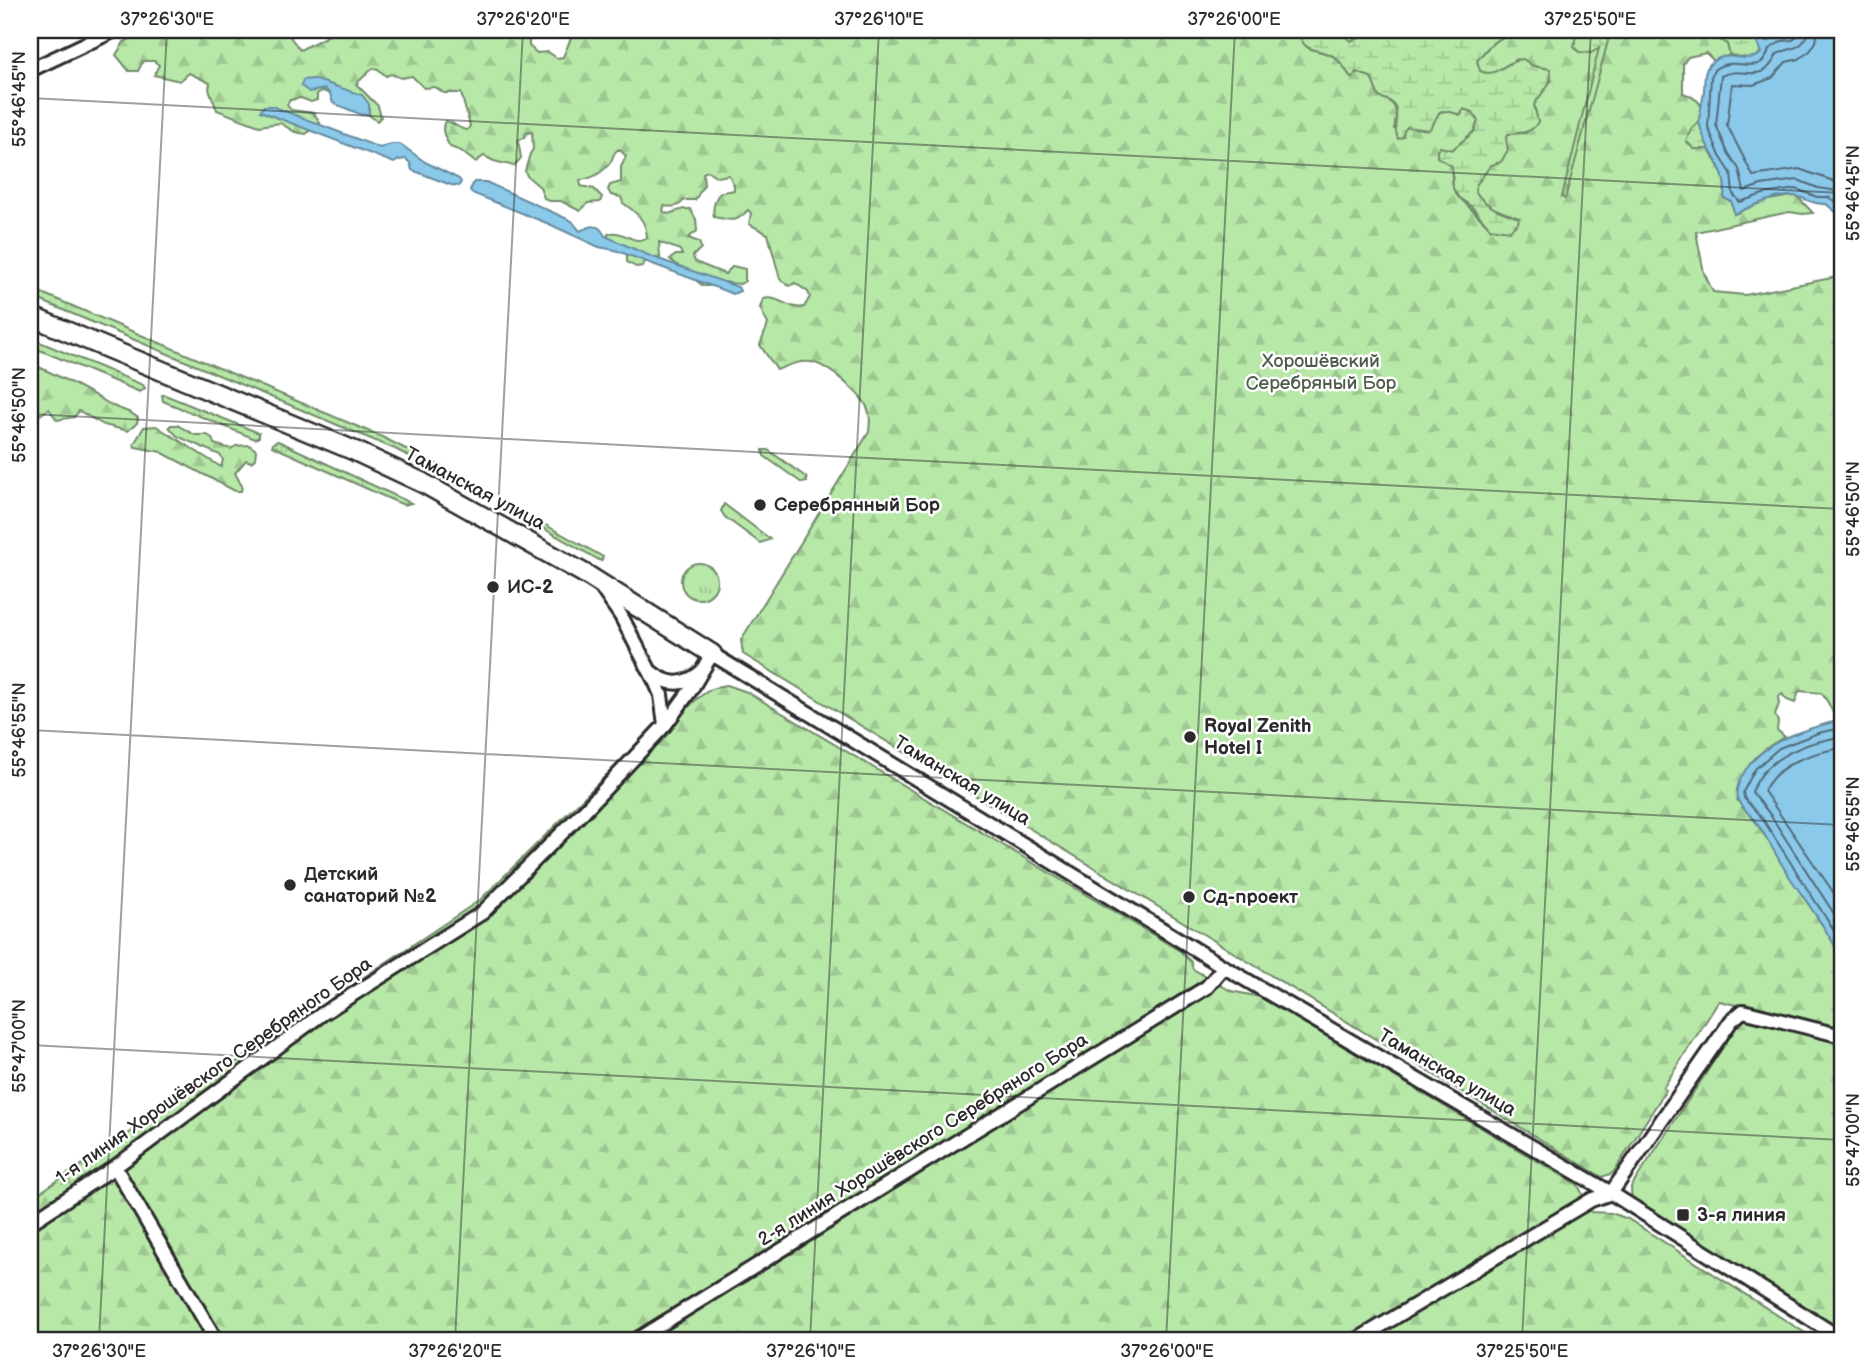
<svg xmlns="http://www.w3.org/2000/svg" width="1872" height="1370" viewBox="0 0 1872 1370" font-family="'Balsamiq Sans',sans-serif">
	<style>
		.grass { fill: url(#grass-tufts); stroke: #718a6a; stroke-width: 2 }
		.forest { fill: url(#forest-firs); stroke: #718a6a; stroke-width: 2 }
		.wetland { fill: url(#wetland-marsh); stroke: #718a6a; stroke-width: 2 }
		.water { fill: #8bc9eb; stroke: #658a9e; stroke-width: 2 }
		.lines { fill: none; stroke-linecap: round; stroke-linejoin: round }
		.shore { stroke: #516a78; stroke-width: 2 }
		.street-casing { stroke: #2b2b2b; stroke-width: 18 }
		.secondary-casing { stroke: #2b2b2b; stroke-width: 23 }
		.street { stroke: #fff; stroke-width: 12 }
		.secondary { stroke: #fff; stroke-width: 18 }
		.ticks { fill: none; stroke: #2b2b2b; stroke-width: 2; stroke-opacity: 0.45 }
		.poi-dot { fill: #2b2b2b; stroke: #fff; stroke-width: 2.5 }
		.labels { text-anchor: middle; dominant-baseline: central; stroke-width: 5; stroke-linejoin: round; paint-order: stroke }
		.park-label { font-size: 19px; fill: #4e5a4a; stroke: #fff }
		.street-label { font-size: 19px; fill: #2b2b2b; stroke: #fff }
		.poi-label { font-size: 19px; font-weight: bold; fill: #2b2b2b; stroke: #fff; text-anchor: start }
		.neatline { fill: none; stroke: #2b2b2b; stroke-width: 2.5 }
		.ticks-label { font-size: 18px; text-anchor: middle; fill: #2b2b2b }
	</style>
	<defs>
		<pattern id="grass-tufts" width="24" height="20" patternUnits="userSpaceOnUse" patternTransform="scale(1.75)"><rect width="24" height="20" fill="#b7e8a8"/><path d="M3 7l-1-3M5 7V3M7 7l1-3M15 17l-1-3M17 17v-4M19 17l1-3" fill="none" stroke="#9ec791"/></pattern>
		<pattern id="forest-firs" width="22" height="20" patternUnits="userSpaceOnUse" patternTransform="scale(1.75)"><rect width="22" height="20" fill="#b7e8a8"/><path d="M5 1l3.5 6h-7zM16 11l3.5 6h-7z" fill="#9ec791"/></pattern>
		<pattern id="wetland-marsh" width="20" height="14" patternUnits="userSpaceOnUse" patternTransform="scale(1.75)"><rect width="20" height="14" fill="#b7e8a8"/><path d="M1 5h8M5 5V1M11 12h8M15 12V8" fill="none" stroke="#9ec791"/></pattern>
	</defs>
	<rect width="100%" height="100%" fill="#fff"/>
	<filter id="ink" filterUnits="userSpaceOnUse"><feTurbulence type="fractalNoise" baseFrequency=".0143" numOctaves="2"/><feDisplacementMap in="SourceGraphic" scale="14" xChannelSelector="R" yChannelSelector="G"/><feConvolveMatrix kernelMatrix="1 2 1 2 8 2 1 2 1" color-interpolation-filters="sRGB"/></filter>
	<g filter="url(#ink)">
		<path class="grass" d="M30,288L382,437L470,481L467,486L395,449L30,296Z
			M30,338L143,385L145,388L140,392L30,346Z
			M162,395H165L259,433V437L255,439L163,401Z
			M278,441L411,503L404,505L392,500L272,446L274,442Z
			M763,450H768L806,477L807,482L802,483L764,456Z
			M504,502L603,557L601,561L502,505Z
			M724,504L770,539L769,540L760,543L725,517L721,511Z
			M681 581a18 18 0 1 1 36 0a18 18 0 1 1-36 0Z"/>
		<path class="forest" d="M149,30H285L300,50L339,30H538L535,39L529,40V46L537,53L548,52L557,58L563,57L572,36L571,30H1299C1302,54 1316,48 1333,56C1340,60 1346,71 1352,78L1356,72L1371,77L1379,97C1398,102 1398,111 1394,129L1404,131L1407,127L1433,125L1436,114C1445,108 1452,112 1461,115L1463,109L1473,112L1478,121L1474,131L1452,150C1452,162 1450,179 1454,190C1457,197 1483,220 1490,228L1519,218C1502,212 1486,208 1475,191L1476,185L1491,165L1508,134L1525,133L1538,122L1534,105L1539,95L1551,81L1550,69L1533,66L1517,59L1491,74L1480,72L1477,61C1493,39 1500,34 1528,36L1530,30H1572L1576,35L1604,30H1720L1717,38L1727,44L1730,55L1714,61L1706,53L1688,57L1683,64V93C1705,101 1709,113 1691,129L1694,149H1709C1718,169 1728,173 1724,198L1732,202L1734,214L1764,201L1796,195L1813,213L1803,214L1789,212L1696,232L1704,273L1713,292L1745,295L1842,276V722L1837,721C1831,711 1830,702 1821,693L1799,691L1795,703L1787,700L1782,694L1778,697L1779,704L1775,715L1778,722L1777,730L1785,737C1758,751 1739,769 1737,800L1756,822L1836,946L1842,960V1013L1839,1016L1842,1031L1719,1001L1663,1088L1666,1090L1613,1173L1602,1177L743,654L741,640L869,432C870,422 871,414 866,405C859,392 829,367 815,363C802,359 789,365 777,370L760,345L768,324L760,308L763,299C778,295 789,310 804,307L810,297L808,292L795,283L789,286L780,279L768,234L749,224L751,213L748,210C735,224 732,220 714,217C712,210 715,194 723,192C727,191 731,191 734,190V185L729,175L717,177L708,171L703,173L704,185L695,200H684C678,208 673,207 664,206L663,211L668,214L684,209H690L696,219L697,231L688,238L699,242L701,248L693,256L695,262L725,274L733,266L745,269V281L740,284C729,284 719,278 709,286H703L670,259L676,255H682L680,250L659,242L660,258L645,261L643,266L636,267L627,262V251L608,239V234C624,228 631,246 647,238C647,221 636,212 623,203L621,197L611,195L608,190L610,185L621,182V167L626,156L619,149C612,153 614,157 610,163C602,173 592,179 580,180L581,186L594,189L602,197L600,202L588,203L580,211L561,201H549L544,198L540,187L527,176L525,171L530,154L533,149L532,132L527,133L524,138L518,140L521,158L514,166L494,161L484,156L475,162L461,151L450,147C446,139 440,131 445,121C454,122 458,129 467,130L470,126L461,93H444L435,87L424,88L412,76L401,78L391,74L386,76L378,69L373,68L356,84L378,106L381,117L377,121L347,99L322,91L317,94V100L311,102L301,98L290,100L287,105L291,110L314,113L320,123L306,134L295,132L280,123L259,126L217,110L209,89L210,83L189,73L180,81L154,75L159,65L154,61H143L138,71H129L116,55L124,42Z
			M1335,30H1363L1364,32L1362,37L1351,41Z
			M30,363C59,376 86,390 113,406C121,410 131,411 138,418L137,423L128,431L104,425L79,411L74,417L57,420L49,409L37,417L30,418Z
			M171,425H177L195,435H207L212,438L214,444L231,449L236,446L249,445L256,450L255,459L251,462L246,460L235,473L242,486L241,491H235L161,452L135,447L134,444L144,427L156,426L221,467L223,460L220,455L177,436L169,427Z
			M727,685L747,692L1180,951L1191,962L1193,969L1231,991L1260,997L1578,1185L1591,1212L1611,1213L1628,1219L1816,1340H30V1199L480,900L650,732L662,738C680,718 699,687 727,685Z
			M1750,1016L1842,1042V1334L1632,1207L1631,1187L1741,1020Z"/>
		<path class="wetland" d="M1299,30H1335L1351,41L1362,37L1363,30H1530L1528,36C1500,34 1493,39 1477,61L1480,71C1496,79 1507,60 1523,59L1533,66L1550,69C1555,84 1540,93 1534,105L1538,122C1531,134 1520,133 1508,134L1506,139L1508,150L1501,162L1491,165L1476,185L1475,191C1486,208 1502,212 1519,218L1518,223L1509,231L1490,228L1472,207L1458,197L1453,188L1452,166L1437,157V151L1440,147L1452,150L1474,132L1478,121L1473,112L1463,109L1461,115C1432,106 1443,112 1429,130L1407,127L1404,131L1403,137L1398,139C1389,118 1409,105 1379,97L1371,77L1356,72L1352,79C1347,72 1341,60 1333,56C1316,47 1302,54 1299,30Z
			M1572,30H1611L1565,199L1562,197L1599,48L1591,53L1579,52L1574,47L1576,35Z
			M1720,30H1795L1788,35L1782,31L1774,39L1760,46L1761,53C1751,62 1741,56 1730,55L1727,44L1717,38Z
			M1699,122L1709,149H1694L1686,141L1691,129Z"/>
		<path class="water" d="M1782,30L1788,35L1795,30H1842V212L1837,213L1826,204C1814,205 1809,200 1799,197C1781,192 1750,207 1734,214L1732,202L1724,198C1729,170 1710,158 1702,132C1702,132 1699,123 1699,122C1700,112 1703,100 1704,90C1705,80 1703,72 1710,64C1727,47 1747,66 1761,53L1756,40L1759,37L1766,42L1774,39Z
			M314,79L362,95L369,104V114L362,115L333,103L330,94L325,89L309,92L301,86L303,80Z
			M264,106H272L380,148L391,144H400L425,162L459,179L461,182L459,186L451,185L412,170L410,163L406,159L399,160L394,163L260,111Z
			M474,182H486L572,221L580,231C592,225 599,223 605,236L650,256L738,287L740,291L733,294L615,250L599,247L549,224L472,193L470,190Z
			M1837,721L1842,722V960C1827,928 1806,902 1787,873C1776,856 1768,838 1756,822C1750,814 1738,806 1737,797C1735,788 1740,779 1745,771C1765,740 1803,730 1837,721Z"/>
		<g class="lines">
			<path class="shore" d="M1799,30L1798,35L1793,40L1782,41L1769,49C1762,80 1735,53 1714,70L1711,77L1708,127L1720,156L1731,173L1733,194L1740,202L1763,194L1796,189L1817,197H1828L1842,206
				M1807,30C1806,50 1791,47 1777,54C1762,88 1743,64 1721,76L1716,125L1727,151L1739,169L1744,191L1761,185L1798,180L1818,188L1832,190L1842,197
				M1818,30L1816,42L1810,51L1799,59L1786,62L1772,78L1753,85L1732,84L1727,125L1753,176L1799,169L1842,184
				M1842,728L1818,733L1779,748L1755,769L1743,792L1744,798L1762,818L1842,943
				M1842,737C1808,741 1764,757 1752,792L1769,813L1842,926
				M1842,748C1814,752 1777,763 1764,791L1842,905"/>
			<g class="street-casing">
				<path id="street" d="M30,70L115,30
					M603,590L621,616L656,683L661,695L665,725
					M651,672C667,685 683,687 700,673
					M115,1167L216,1340
					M30,1223L115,1167L322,1014L482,913L584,811L665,725L690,691L712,654L1224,967L1611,1193L1842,1339
					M636,1340L1207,987L1224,967
					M1357,1340L1591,1200L1611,1193L1731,1021L1743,1011L1842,1036"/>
			</g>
			<g class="secondary-casing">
				<path id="secondary" d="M30,316L355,451L423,483L587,575L712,654"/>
			</g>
			<use href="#street" class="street"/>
			<use href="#secondary" class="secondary"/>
		</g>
	</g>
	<path class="ticks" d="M30,98L1842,193M30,414L1842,509M30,730L1842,825M30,1045L1842,1140M99,1340L167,30M455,1340L523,30M810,1340L879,30M1166,1340L1235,30M1522,1340L1591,30"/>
	<g class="poi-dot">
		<circle cx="760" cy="505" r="7"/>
		<circle cx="493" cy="587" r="7"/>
		<circle cx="1190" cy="737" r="7"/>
		<circle cx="290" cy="885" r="7"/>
		<circle cx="1189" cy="897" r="7"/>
		<rect x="1676" y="1208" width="14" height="14" rx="3.5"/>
	</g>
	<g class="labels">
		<g class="park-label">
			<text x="1321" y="361">Хорошёвский<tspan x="1321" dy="22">Серебряный Бор</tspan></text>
		</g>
		<g class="street-label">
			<text transform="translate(475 489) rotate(28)">Таманская улица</text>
			<text transform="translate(962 781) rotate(31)">Таманская улица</text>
			<text transform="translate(214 1071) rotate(-35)">1-я линия Хорошёвского Серебряного Бора</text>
			<text transform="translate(1447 1073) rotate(30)">Таманская улица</text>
			<text transform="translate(923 1140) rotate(-32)">2-я линия Хорошёвского Серебряного Бора</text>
		</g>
		<g class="poi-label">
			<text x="774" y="505">Серебрянный Бор</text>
			<text x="507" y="587">ИС-2</text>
			<text x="1204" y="726">Royal Zenith<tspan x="1204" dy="22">Hotel I</tspan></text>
			<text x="304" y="874">Детский<tspan x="304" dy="22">санаторий №2</tspan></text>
			<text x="1203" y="897">Сд-проект</text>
			<text x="1697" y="1215">3-я линия</text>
		</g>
	</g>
	<rect width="1872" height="1370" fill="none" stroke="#fff" stroke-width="77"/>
	<rect x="38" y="38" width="1796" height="1294" class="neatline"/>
	<g class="ticks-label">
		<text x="167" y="25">37°26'30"E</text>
		<text x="523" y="25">37°26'20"E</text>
		<text x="879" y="25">37°26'10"E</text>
		<text x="1234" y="25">37°26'00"E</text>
		<text x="1590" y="25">37°25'50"E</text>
		<text transform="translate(19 99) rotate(-90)" y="6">55°46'45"N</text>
		<text transform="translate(1853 193) rotate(-90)" y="6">55°46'45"N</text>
		<text transform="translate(19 415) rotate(-90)" y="6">55°46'50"N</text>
		<text transform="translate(1853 509) rotate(-90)" y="6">55°46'50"N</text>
		<text transform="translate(19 730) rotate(-90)" y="6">55°46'55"N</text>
		<text transform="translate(1853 824) rotate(-90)" y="6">55°46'55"N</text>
		<text transform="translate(19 1046) rotate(-90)" y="6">55°47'00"N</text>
		<text transform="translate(1853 1140) rotate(-90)" y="6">55°47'00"N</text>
		<text x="99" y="1357">37°26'30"E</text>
		<text x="455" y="1357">37°26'20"E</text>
		<text x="811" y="1357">37°26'10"E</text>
		<text x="1167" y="1357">37°26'00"E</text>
		<text x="1522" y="1357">37°25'50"E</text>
	</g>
</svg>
